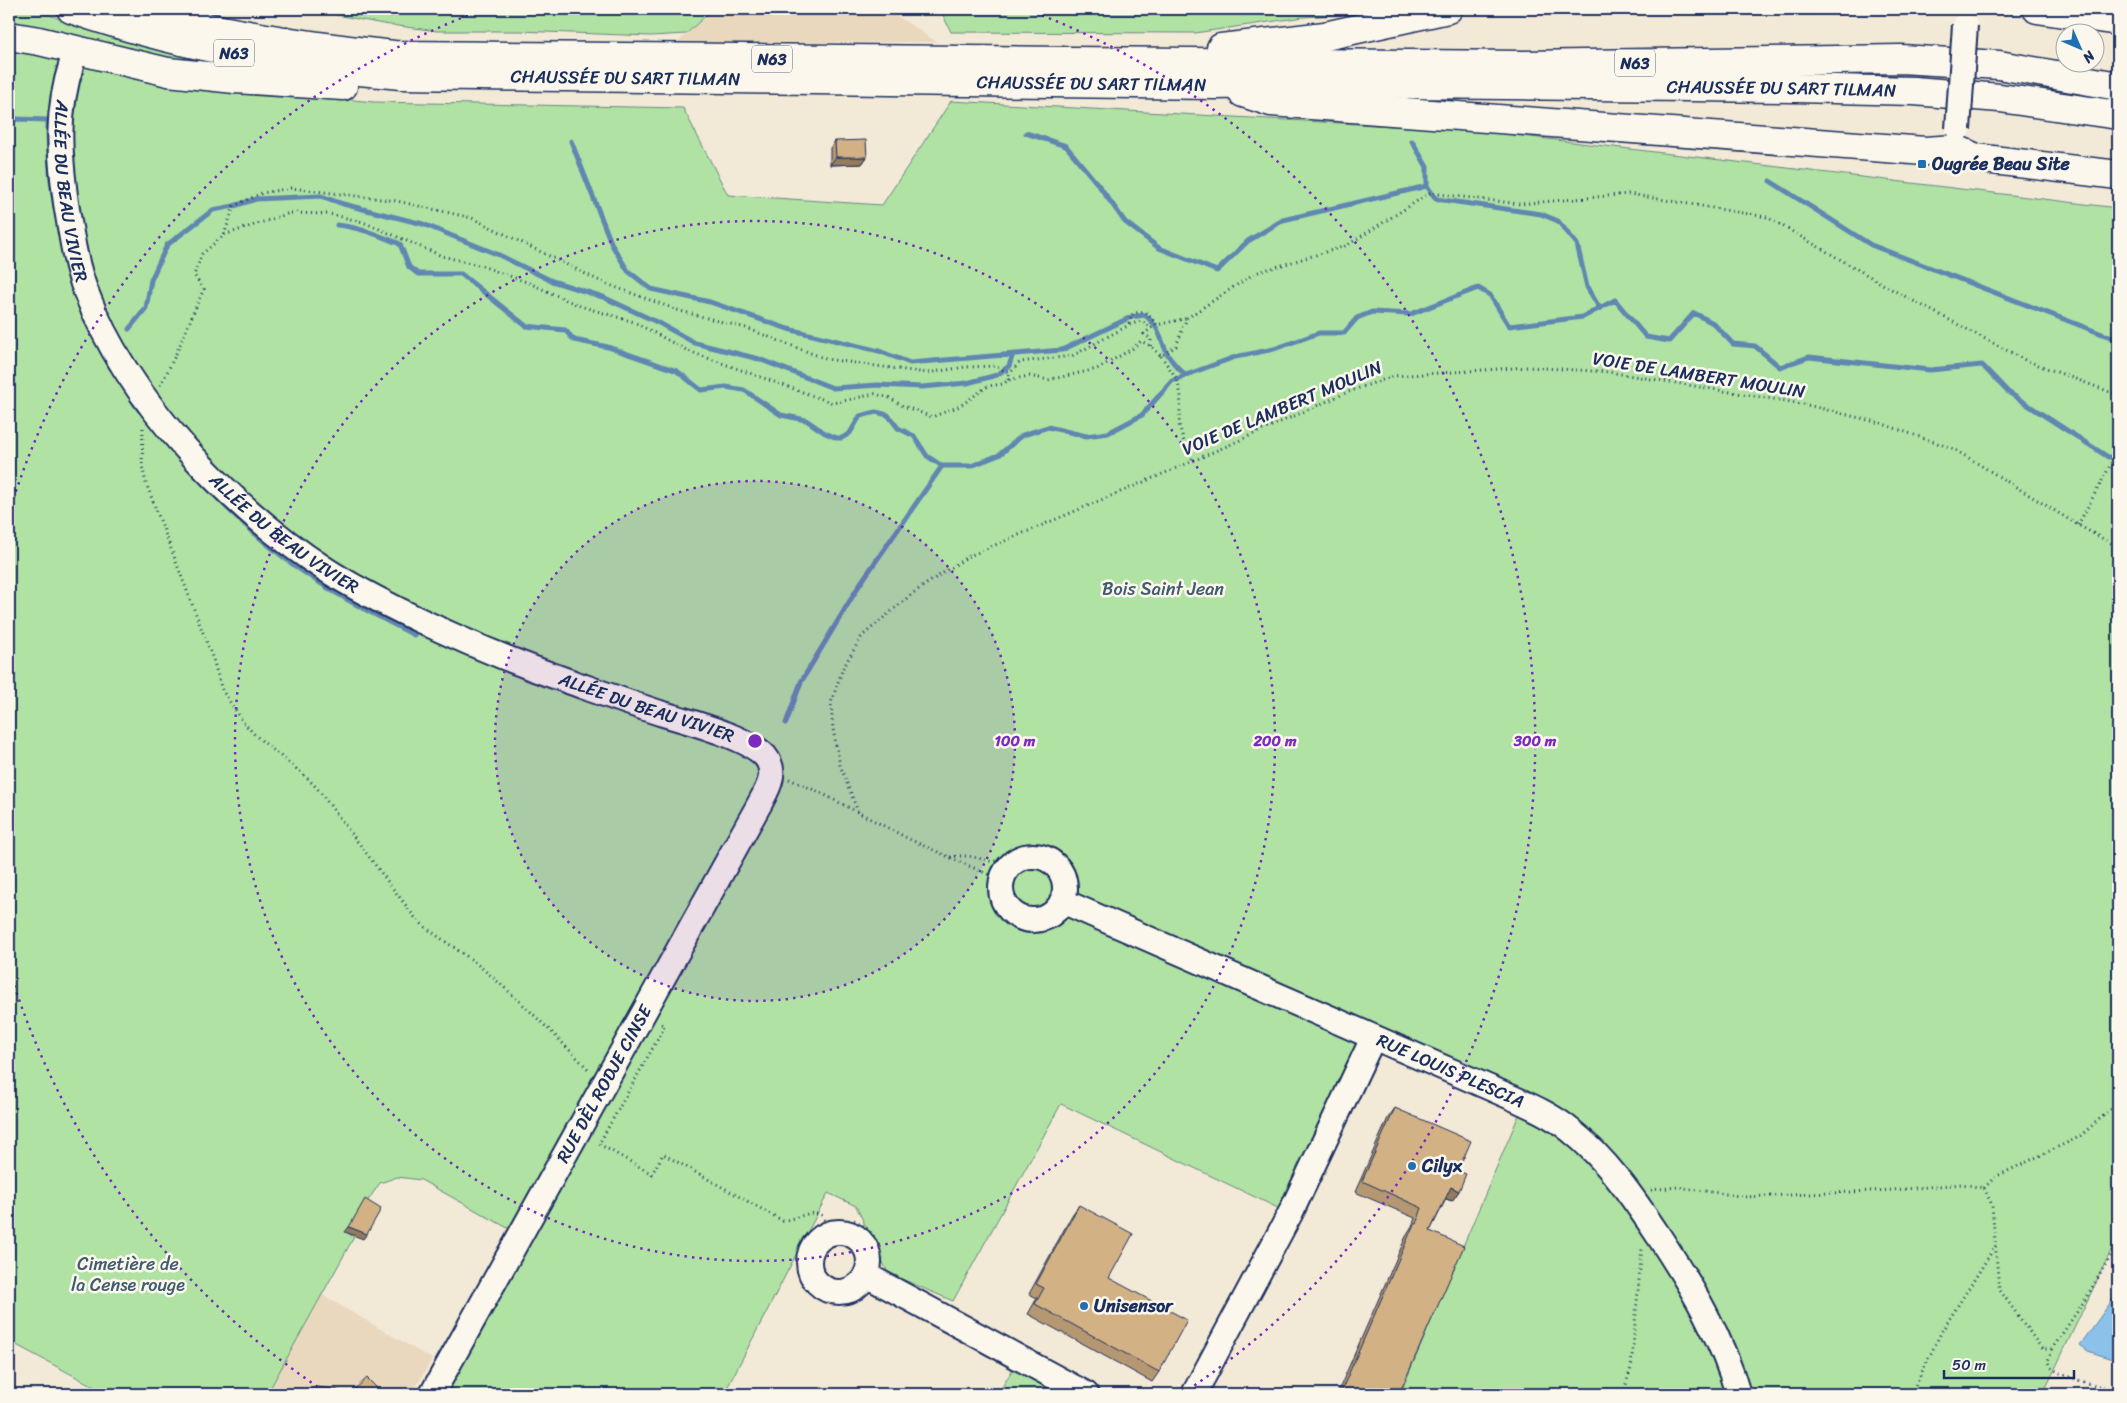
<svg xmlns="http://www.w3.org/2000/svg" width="2127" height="1403" viewBox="0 0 2127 1403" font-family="Sriracha,sans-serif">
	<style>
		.built { fill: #e9d8be }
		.green { fill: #b0e2a3; stroke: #668880 }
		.water { fill: #8cc1e9; stroke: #5f87b1 }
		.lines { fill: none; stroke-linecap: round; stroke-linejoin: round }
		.stream { stroke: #5f87b1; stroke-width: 5 }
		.minor-tunnel { stroke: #c8c4bf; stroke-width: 24; stroke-dasharray: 24 12; stroke-linecap: butt }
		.minor-casing { stroke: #1b2f5e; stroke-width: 28 }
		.highway-casing { stroke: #1b2f5e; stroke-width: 31 }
		.path { stroke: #1b2f5e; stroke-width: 3; stroke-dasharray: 1 4; stroke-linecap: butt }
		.minor { stroke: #fbf7ec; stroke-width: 24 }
		.highway { stroke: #fbf7ec; stroke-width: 28 }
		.minor-bridge-casing { stroke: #1b2f5e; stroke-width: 28; stroke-linecap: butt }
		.minor-bridge { stroke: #fbf7ec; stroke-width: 24 }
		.wall { fill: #b59872; stroke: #1b2f5e }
		.shaded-wall { fill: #937c5d; stroke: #1b2f5e }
		.building { fill: #d2b185; stroke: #1b2f5e }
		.ring { fill: none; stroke: #7b2cbf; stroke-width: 2.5; stroke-dasharray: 2.5 5 }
		.poi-dot { fill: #1f6fb2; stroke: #fbf7ec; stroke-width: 2 }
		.labels { text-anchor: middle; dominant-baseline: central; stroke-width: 5; stroke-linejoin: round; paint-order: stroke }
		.shield { fill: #fbf7ec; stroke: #5e6b89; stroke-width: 1 }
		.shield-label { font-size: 16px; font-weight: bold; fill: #1b2f5e }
		.street-label { font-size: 18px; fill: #1b2f5e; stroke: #fbf7ec }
		.poi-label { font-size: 18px; font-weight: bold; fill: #1b2f5e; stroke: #fbf7ec; text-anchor: start }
		.park-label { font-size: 18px; fill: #405c6f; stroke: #fbf7ec }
		.centre { fill: #7b2cbf; stroke: #fbf7ec; stroke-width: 2.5 }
		.ring-label { font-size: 15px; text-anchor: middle; font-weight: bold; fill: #7b2cbf; stroke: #fbf7ec; stroke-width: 5; stroke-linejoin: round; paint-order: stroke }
	</style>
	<rect width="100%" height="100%" fill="#f3e9d7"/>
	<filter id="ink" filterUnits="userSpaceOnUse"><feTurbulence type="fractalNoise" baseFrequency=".02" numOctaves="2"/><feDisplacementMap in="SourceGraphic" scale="10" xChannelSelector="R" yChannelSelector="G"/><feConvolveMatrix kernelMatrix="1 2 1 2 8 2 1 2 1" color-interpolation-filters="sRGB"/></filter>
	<g filter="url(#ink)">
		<path class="built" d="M714,9H886L937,42L677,43Z
			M322,1295L432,1359L412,1394H267Z"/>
		<path class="green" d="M9,9H33L93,31L163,50L236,67L162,63L9,29Z
			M332,9H713L686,34L651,36L519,31H437L383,24L332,14Z
			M937,9H1375L1356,14L1303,17L1195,33L951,32L941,11Z
			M9,46L182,83L374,102L683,108L728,195L882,205L951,101L1481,131L2118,208V1236L2043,1394H1400L1527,1096L1368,1021L1282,1210L1061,1104L953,1301L888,1273L856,1206L828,1193L724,1394H440L531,1241L421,1180L397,1177L380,1183L346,1232L354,1237L267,1394H108L9,1341Z
			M1014,1367L1064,1394H998Z"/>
		<path class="water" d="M2118,1292V1361L2088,1351L2080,1345Z"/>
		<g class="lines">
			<path class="stream" d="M9,122L16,119L48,120C48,153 50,185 57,218
				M1026,133L1066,146L1100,187L1125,222L1159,248L1217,271L1248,241L1283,220L1427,186
				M571,141L612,245L628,271L651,289L710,302L788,329L879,351L910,363L1062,350L1131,317L1145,315C1161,329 1159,336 1167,353C1172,362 1178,369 1186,375
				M1412,141L1427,167V186L1436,199L1541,214L1558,221L1577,244L1587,287L1599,307
				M1770,181L1871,245L2118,340
				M337,225C359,227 380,236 400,244L409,267L418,274H461L526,326L565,330L574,340L608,347L677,371L701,390L726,387L744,390L781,415L806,420L825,433L837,438H842L850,433L860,416L876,412L888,415L898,428L914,436L927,456L942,466H971L999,455L1023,435L1048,427L1086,436L1108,433L1142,415L1172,381L1186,375L1235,357L1274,349L1319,333H1344L1357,318L1372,312L1411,314L1478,288L1490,295L1509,326L1583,317L1615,300L1646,337L1669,341L1694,313L1713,323L1733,344L1755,346L1780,367L1809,357L1930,370L1982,365L2008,392L2108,457H2118
				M129,329L146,308L151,280L167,245L213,210L234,206L256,199L321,196L343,204L423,224L499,255L552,281L603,297L659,323L695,343L759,359L833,388L878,385L922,387L967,383L997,375L1009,366L1013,354
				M97,342L111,368
				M132,400L139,410
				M183,462C221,504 261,543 308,575C341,598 378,616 414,635
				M786,723L801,682L860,584L942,466"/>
			<path class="minor-tunnel" d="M72,62L88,9"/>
			<g class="minor-casing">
				<g id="minor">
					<path id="s1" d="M72,62C56,113 59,151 66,203C71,233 75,264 86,292C127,400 230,507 325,569C354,588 384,603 415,618C465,642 516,663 568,681C599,692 629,703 660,713C687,721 747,737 765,756C778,772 768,788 760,803L432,1394"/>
					<circle cx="1033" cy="888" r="32"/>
					<path id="s2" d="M1062,901L1513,1098C1533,1107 1553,1116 1570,1130C1607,1159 1634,1199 1660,1238C1692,1287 1722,1337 1738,1394"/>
					<circle cx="839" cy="1262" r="30"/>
					<path d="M866,1275L1086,1394"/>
					<path d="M1194,1394L1291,1212L1373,1038"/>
				</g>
			</g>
			<g class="highway-casing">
				<g id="highway">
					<path id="s3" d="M71,9C178,46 289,66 401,75L1216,85L1307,83L1796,88L1914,91L2000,98L2118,115"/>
					<path d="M132,9C218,33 306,46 394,55L1524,65L1901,59L1999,65L2118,86"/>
					<path d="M2037,9L2118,21"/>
					<path d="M9,36L39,41L168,72L235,79L343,86"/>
					<path d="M1221,48L1325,36L1448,9"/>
					<path d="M1243,93L1271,102L1925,151L1956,149L1976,158L2118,175"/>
				</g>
			</g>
			<path class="path" d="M224,235L234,206L262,193L291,188L397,201L472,218L604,283L680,311L746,328L826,359L927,373L965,367L994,366L1010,373
				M1129,324L1133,313L1146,312L1157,325L1187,318
				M1151,346V339L1144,334L1154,326
				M1161,356L1177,379L1181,395L1179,425L1184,442L1193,461
				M1008,380L1010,373L1020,362L1072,356L1129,325L1141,321L1151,327
				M160,385C178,354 189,321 204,289L194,275L202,254L224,235L290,213L330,214L363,222L442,256L482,266L529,283L580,306L634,322L688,351L833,403L875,394L890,398L901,405L932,417L960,406L988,386L1003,384L1008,380L1029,376L1048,380L1097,369L1132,349L1141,341L1151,346L1161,356L1176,346L1187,318L1255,273L1346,246L1430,193L1520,204L1629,194L1767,217L1893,290L2025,360L2118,395
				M143,428L142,466L146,483L213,659L222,690L244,723L256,736L304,775L317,788L416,919C437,938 462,951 483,969C521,1001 555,1035 589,1070
				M2078,525L2111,464L2118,435
				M789,779L819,792L911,840L1003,881
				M858,812L840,765L833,729L831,703L843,668L862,636L913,593L967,557L1193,461L1348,392L1394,376L1528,367L1609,372L1803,404L1880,423L1954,449L2078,525L2118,547
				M950,857C959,856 967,855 977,858C983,859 989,862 995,861C1004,860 1010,850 1018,847C1023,844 1031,845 1037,846C1061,850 1071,865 1078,886
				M661,1024L665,1026L599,1144L652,1174L663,1154L783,1221L811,1213L821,1215L828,1225L830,1233
				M1984,1188L1995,1177L2079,1137L2118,1103
				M1651,1190L1677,1187L1747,1197L1893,1190L1962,1184L1984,1188L1992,1205L1999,1289L2042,1349H2052
				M854,1220C872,1230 881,1242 882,1263
				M2118,1243L2085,1300L2052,1349L2048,1361C2050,1363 2050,1366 2052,1368C2062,1377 2104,1388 2118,1390
				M1623,1394L1631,1368L1642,1247
				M1911,1394L1942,1331L1994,1248"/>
			<use href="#minor" class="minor"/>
			<use href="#highway" class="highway"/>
			<g class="minor-bridge-casing">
				<path id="minor-bridge" d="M1958,129L1965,25"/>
			</g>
			<use href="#minor-bridge" class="minor-bridge"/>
		</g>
		<path class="wall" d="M835,141L867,157L862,164L830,165V148Z
			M1395,1108L1458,1171L1459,1191L1452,1201L1446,1199L1430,1231L1399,1394H1337L1407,1234L1412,1226L1415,1218L1355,1192L1388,1118Z
			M1079,1205L1109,1278L1159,1372L1152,1382L1028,1314L1037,1298L1029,1294L1072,1215Z"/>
		<path class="shaded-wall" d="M836,157H867L862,164L830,165Z
			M1451,1187L1459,1191L1452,1201L1444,1198Z
			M349,1227L367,1234L363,1239L345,1232Z"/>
		<path class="building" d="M866,140L867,157H836L835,141Z
			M1395,1108L1471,1141L1458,1171L1466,1174L1459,1191L1451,1187L1430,1231L1464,1246L1399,1394H1340L1414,1224H1416L1422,1208L1362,1181Z
			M365,1199L381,1209L367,1234L349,1227Z
			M1079,1205L1133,1234L1109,1278L1187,1320L1159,1372L1035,1304L1044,1288L1036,1284Z
			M367,1378L377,1388L370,1394H350Z
			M317,1387L335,1389L346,1394H301L304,1391Z"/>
	</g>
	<circle cx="755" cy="741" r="260" fill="#7b2cbf" fill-opacity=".12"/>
	<g class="ring">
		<circle cx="755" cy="741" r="260"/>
		<circle cx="755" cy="741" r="520"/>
		<path d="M324 1391A780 780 0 0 1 9 969M9 513A780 780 0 0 1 482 10M1028 10A780 780 0 0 1 1186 1391"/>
	</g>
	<g class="poi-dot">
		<rect x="1917" y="159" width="10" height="10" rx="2.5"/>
		<circle cx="1412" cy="1166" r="5"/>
		<circle cx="1084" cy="1306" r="5"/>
	</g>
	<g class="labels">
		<g class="shield">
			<rect x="214" y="39.5" width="40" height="27" rx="4"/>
			<rect x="752" y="45.5" width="40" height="27" rx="4"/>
			<rect x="1615" y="49.5" width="40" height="27" rx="4"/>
		</g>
		<g class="shield-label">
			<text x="234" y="53">N63</text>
			<text x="772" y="59">N63</text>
			<text x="1635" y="63">N63</text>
		</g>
		<g class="street-label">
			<text stroke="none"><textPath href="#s3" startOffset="562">CHAUSSÉE DU SART TILMAN</textPath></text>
			<text stroke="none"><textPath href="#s3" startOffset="1028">CHAUSSÉE DU SART TILMAN</textPath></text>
			<text stroke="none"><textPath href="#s3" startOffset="1718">CHAUSSÉE DU SART TILMAN</textPath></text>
			<text stroke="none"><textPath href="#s1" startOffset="131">ALLÉE DU BEAU VIVIER</textPath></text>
			<text transform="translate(1699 375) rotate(9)">VOIE DE LAMBERT MOULIN</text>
			<text transform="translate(1282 408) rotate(-23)">VOIE DE LAMBERT MOULIN</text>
			<text stroke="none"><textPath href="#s1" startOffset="551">ALLÉE DU BEAU VIVIER</textPath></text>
			<text stroke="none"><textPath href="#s1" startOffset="956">ALLÉE DU BEAU VIVIER</textPath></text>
			<text stroke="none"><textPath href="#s2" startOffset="424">RUE LOUIS PLESCIA</textPath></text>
			<text transform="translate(604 1084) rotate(-61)">RUE DÈL RODJE CINSE</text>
		</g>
		<g class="poi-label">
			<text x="1932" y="164">Ougrée Beau Site</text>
			<text x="1422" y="1166">Cilyx</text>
			<text x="1094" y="1306">Unisensor</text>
		</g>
		<g class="park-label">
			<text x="1163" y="589">Bois Saint Jean</text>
			<text x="128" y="1264">Cimetière de<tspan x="128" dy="21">la Cense rouge</tspan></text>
		</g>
	</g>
	<circle cx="755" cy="741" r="8" class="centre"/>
	<g class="ring-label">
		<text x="1015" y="746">100 m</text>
		<text x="1275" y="746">200 m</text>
		<text x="1535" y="746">300 m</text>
	</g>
	<rect width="2127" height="1403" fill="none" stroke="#fbf7ec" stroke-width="30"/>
	<rect x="15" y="15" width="2097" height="1373" fill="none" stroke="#1b2f5e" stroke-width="2" filter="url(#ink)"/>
	<g transform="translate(2080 48) rotate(135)"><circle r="24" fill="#fbf7ec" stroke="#a1a7b3"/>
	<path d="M0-4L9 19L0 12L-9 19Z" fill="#1f6fb2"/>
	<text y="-8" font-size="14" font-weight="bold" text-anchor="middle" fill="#1b2f5e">N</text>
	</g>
	<path d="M1944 1370v8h130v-8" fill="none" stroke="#1b2f5e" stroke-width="2.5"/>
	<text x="1952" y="1370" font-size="15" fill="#1b2f5e" stroke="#fbf7ec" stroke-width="4" paint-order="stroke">50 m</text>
</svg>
